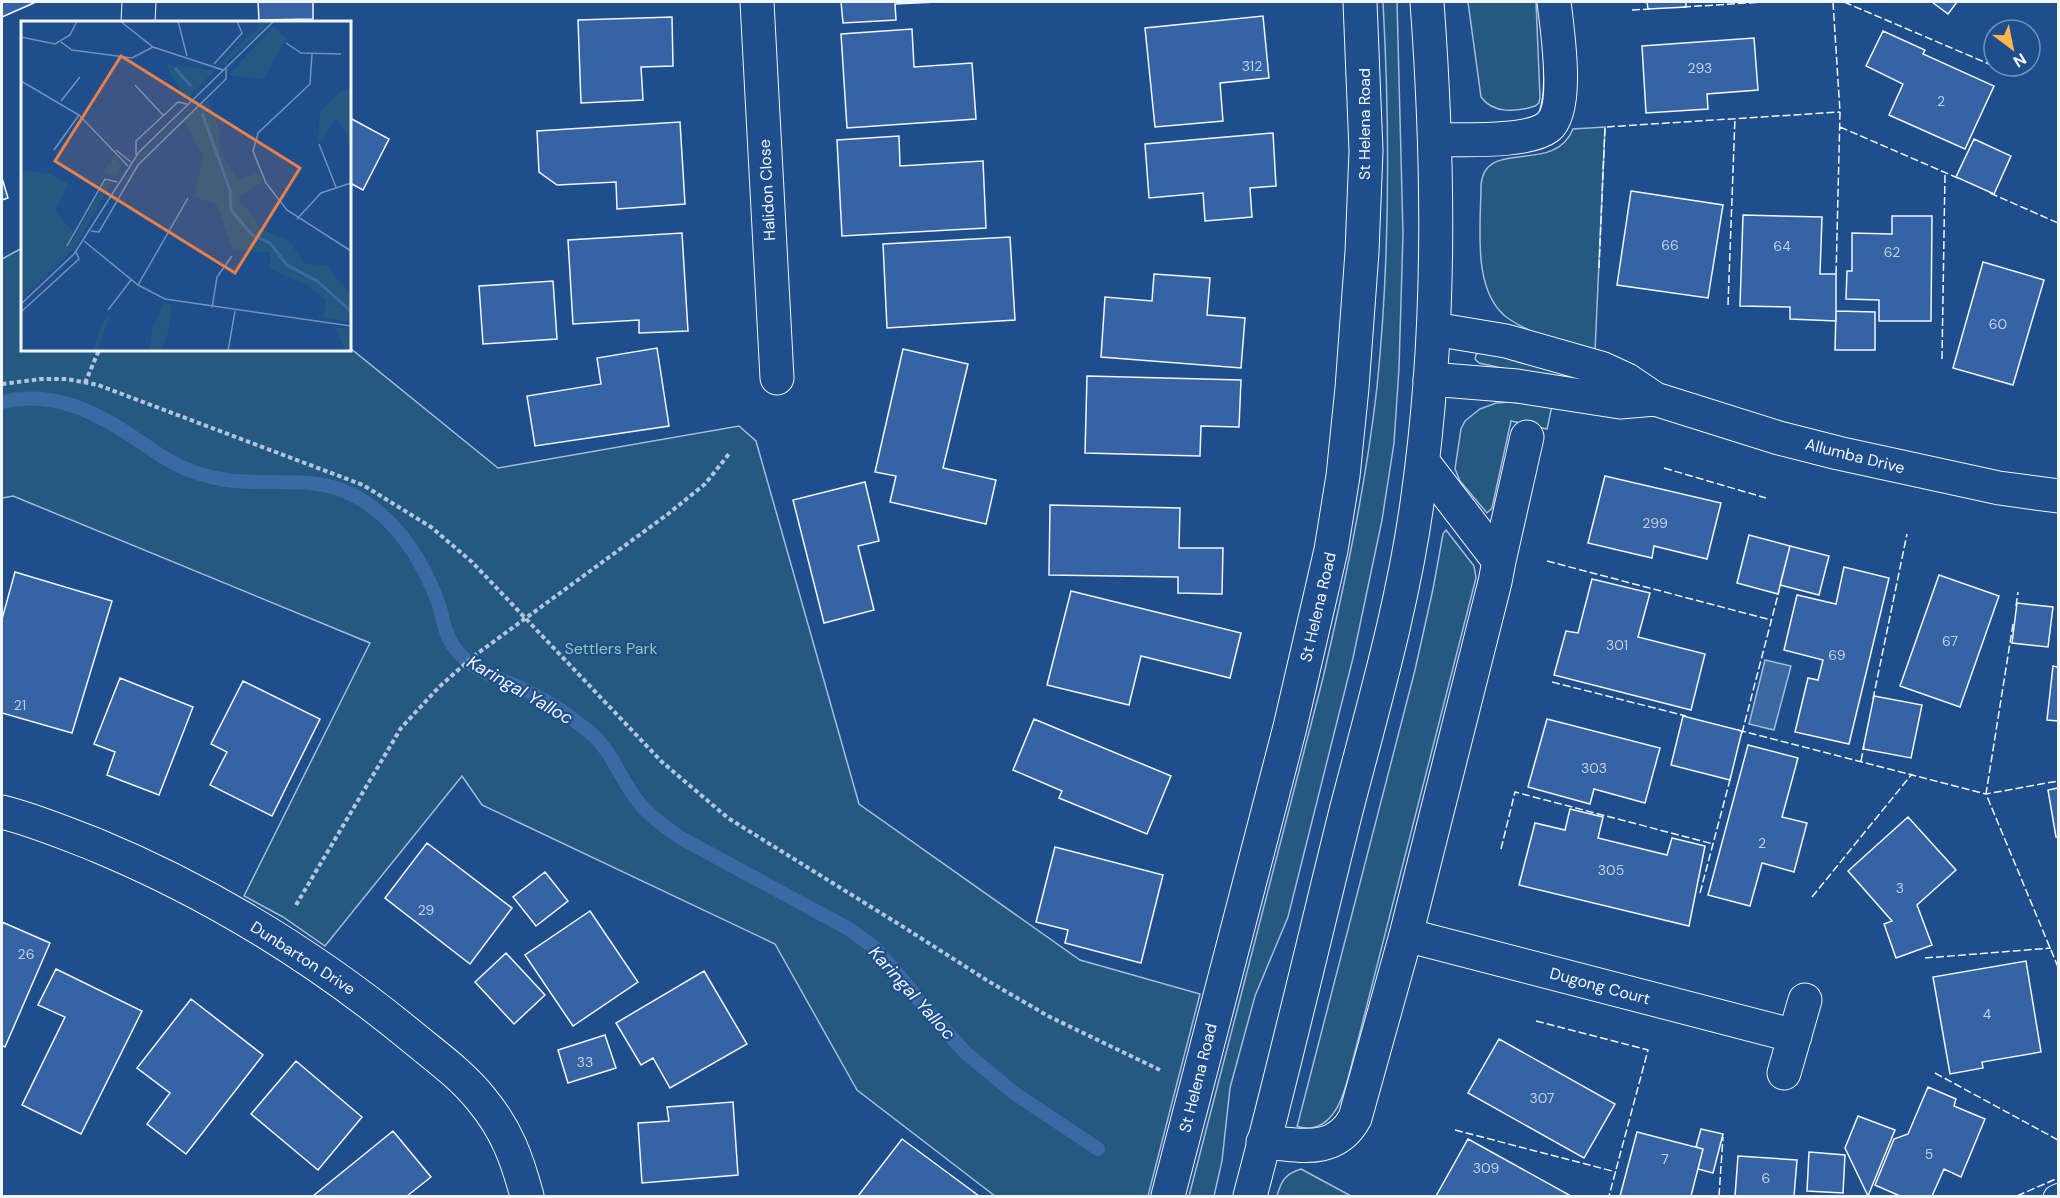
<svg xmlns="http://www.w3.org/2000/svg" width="2060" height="1198" viewBox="0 0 2060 1198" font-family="'DM Sans',sans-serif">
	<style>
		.green { fill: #245a82; stroke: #a8bbd7; stroke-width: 1.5 }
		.water { fill: #3b69a3; stroke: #a8bbd7; stroke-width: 1.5 }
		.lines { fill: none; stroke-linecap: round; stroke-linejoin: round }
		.stream { stroke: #3b69a3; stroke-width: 14 }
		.building { fill: #3563a3; stroke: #f2f6ff; stroke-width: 1.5 }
		.lane-casing { stroke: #f2f6ff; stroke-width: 22 }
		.street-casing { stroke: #f2f6ff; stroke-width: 35 }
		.secondary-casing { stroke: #f2f6ff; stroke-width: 35 }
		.path { stroke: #b3c4dc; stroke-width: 4; stroke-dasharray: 4.5 3; stroke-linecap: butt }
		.lane { stroke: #1f4e8c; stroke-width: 20 }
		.street { stroke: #1f4e8c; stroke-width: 33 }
		.secondary { stroke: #1f4e8c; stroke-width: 33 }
		.fence { stroke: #f2f6ff; stroke-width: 1.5; stroke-dasharray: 8 3; stroke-linecap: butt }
		.labels { text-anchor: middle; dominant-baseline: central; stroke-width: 4.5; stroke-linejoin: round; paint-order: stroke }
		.number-label { font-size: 14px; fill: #c3d1e8 }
		.street-label { font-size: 16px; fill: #f2f6ff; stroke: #1f4e8c }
		.park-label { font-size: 16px; fill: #97c8a6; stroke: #1f4e8c }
		.water-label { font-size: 18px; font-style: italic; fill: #f2f6ff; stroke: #1f4e8c }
		.inset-river { fill: none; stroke: #3b69a3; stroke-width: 3 }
		.inset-road { fill: none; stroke: #7391ba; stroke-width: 1.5 }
		.view { fill: #ea8049; fill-opacity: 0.15; stroke: #ea8049; stroke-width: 3 }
		.inset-edge { fill: none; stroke: #f2f6ff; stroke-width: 3 }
	</style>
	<rect width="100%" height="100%" fill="#1f4e8c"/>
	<path class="green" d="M1383,2H1397L1403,234L1399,368L1394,443L1382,520L1353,658L1288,917L1255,996L1230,1088L1222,1161L1214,1196H1189L1323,678C1345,582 1366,485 1377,387C1390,259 1390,130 1383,2Z
		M1468,2H1536L1540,97L1539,103L1535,106C1517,112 1493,114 1481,97Z
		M1605,127L1595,352C1567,343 1534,336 1509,319C1471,293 1481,225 1481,185C1485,137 1554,176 1573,129Z
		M22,248V350L350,348L498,468L739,426L756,441L859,804L1080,960L1200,994L1148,1196H995L857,1090L775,944L482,805L462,776L325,946L283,917L244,896L370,643L13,496L2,498V259Z
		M1486,351L1607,383L1534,375L1479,363L1475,359L1476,355L1479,352Z
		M1509,402L1552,406L1547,429L1511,421L1492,508L1487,513L1460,481L1455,469L1461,429L1465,421L1480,409L1496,403Z
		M1446,530L1474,566L1476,578L1356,1048C1348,1074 1343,1123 1311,1128C1305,1128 1303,1129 1297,1126L1298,1123L1415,670L1433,589L1443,534Z
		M1301,1169L1351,1196H1277C1281,1181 1285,1174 1301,1169Z"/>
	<path class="water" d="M1765,660L1791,666L1774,730L1749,724Z"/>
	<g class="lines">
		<path class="stream" d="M2,402C52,390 95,411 136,439C148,446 158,455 170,461C187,471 207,477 226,480C269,486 315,474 355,496C396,518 424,562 439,605C443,619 445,635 454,647C471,671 498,677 523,689C539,697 559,707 573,719C580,725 588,730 594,736C613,754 621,780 637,800C649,816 665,827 681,838L849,929L875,948L897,973L932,1016L966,1053L1014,1093L1098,1149"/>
	</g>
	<path class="building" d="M2,2H36L2,17Z
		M258,2H313V19L259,20Z
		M841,2H937L895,4L896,20L843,23Z
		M1647,2H1686V7L1648,9Z
		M1932,2H1957L1948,14Z
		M1263,16L1269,78L1220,83L1223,121L1155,127L1145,28Z
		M672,17L673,66L641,67L643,100L581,103L578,20Z
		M912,29L914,67L972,63L976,119L847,128L841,34Z
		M1883,31L1925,50L1923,54L1994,86L1965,149L1889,115L1903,84L1866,66Z
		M1754,38L1758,90L1707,94L1708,109L1646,113L1642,46Z
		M350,118L389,139L363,190L350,183Z
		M680,122L685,204L617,209L616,182L557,185L539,172L537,131Z
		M1273,133L1276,186L1250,188L1252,217L1205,221L1203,193L1149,198L1145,144Z
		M899,136L900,166L983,161L986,228L842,236L837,140Z
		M1974,139L2011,156L1994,194L1956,177Z
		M2,178L8,198L2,200Z
		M1631,191L1723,205L1708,298L1617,285Z
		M1743,215L1822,217L1820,274H1836V321L1790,319V307L1740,306Z
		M1892,216H1932L1931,321H1879V300L1846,299L1847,271H1852V233L1892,234Z
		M682,233L688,331L639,333V320L573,324L568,240Z
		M1010,237L1015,320L887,328L883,244Z
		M1983,262L2044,280L2013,385L1953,368Z
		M1154,274L1210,278L1207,315L1245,318L1241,368L1101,357L1105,297L1152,301Z
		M553,281L557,339L483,344L479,286Z
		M1836,311L1875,312V350H1835Z
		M657,348L669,426L535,446L527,396L601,384L597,358Z
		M903,349L968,364L943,468L996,480L986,524L890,502L896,476L875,472Z
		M1087,376L1241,380L1239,427L1201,426L1200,456L1085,453Z
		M1605,476L1721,503L1707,559L1654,546L1652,558L1588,543Z
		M865,482L879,541L858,546L874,610L824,623L793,500Z
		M1050,505L1180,508L1179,548H1223L1222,594L1178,593V577L1049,575Z
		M1749,535L1790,546L1778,594L1737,583Z
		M1790,546L1829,556L1819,595L1780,585Z
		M1844,567L1889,578L1849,744L1795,732L1808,678L1818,680L1823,660L1784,650L1797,595L1836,604Z
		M15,572L112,601L72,733L2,713V619Z
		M1939,575L1999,596L1960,707L1900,686Z
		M1592,579L1650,593L1638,637L1705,654L1691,710L1554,675L1566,631L1578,633Z
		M1071,591L1241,633L1230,678L1141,656L1129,705L1047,685Z
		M2017,603L2053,607L2048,647L2012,643Z
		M2053,666L2058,667V721L2047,720Z
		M120,678L193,707L159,795L107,775L115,752L94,744Z
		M243,681L320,719L272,816L210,785L227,752L211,744Z
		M1874,696L1922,705L1911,758L1863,749Z
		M1683,716L1742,731L1730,780L1671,765Z
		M1034,719L1171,776L1147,834L1059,798L1062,791L1013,770Z
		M1547,719L1660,748L1645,803L1594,789L1590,804L1528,787Z
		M1748,745L1798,758L1782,817L1807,823L1794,872L1762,863L1750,906L1708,895Z
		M2058,788V837H2056L2048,790Z
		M1570,809L1603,817L1598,838L1667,855L1672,838L1705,846L1689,926L1519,885L1535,823L1565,830Z
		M1908,817L1956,870L1917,905L1932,945L1896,958L1884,924L1892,921L1848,871Z
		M427,843L512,908L470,964L385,898Z
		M1055,847L1163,875L1141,963L1065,943L1068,930L1036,922Z
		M545,872L568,901L536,926L513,897Z
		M590,911L638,982L573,1026L525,955Z
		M2,922L50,943L5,1047L2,1045Z
		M506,953L545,995L514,1024L475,982Z
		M2026,961L2041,1052L1982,1062L1983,1068L1950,1074L1933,977Z
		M56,969L142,1011L81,1134L22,1105L65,1017L38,1005Z
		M704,971L747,1044L670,1088L653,1058L641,1065L616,1023Z
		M191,999L263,1055L186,1154L147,1124L170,1093L137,1068Z
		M605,1035L616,1068L568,1083L558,1050Z
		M1499,1039L1615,1104L1584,1158L1468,1093Z
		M296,1061L362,1117L318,1170L251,1114Z
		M1928,1087L1956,1099L1954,1106L1985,1119L1961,1177L1944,1169L1932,1196H1900L1875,1185L1894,1139L1908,1134Z
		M733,1102L738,1175L642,1183L638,1123L669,1121L667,1107Z
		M1858,1116L1895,1130L1868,1196L1845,1148Z
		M1701,1129L1723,1134L1713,1173L1698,1169L1703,1149L1696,1147Z
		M393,1131L431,1177L407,1196H313Z
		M1637,1132L1703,1149L1691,1196H1620Z
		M902,1139L979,1196H858Z
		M1468,1139L1571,1196H1436Z
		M1809,1152L1845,1155L1843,1193L1807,1191Z
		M1738,1156L1797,1160L1794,1196H1735Z"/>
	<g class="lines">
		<g class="lane-casing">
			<path id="lane" d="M2054,1196L2058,1194"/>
		</g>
		<g class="street-casing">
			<path id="street" d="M757,2L777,378
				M138,22L139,2
				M1436,140C1463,139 1527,143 1548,127C1570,110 1557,28 1554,2
				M1434,329L1506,341L1601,368L1627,380L1655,399L1779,438L1838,453L1999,488L2058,496
				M1430,379L1517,386L1620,402L1655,399
				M1499,561L1527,437
				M2,812C34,820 65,833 96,845C209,892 315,957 410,1035C434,1055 461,1074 481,1099C507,1130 517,1159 527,1196
				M1406,935L1795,1036
				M1784,1073L1805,1000
				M1263,1142C1299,1145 1335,1155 1355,1118L1406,935L1495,582L1499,561L1423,462
				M1168,1196L1290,727L1331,550L1343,476L1352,388L1362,252L1366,151L1360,2"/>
		</g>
		<g class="secondary-casing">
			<path id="secondary" d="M1250,1196C1284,1069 1314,939 1346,811C1373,707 1404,602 1418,496C1441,331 1439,166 1427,2"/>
		</g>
		<path class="path" d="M85,383L99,350
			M2,384L41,379H67L98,385L363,485L431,527L472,562L662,762L728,818L905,928L988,981L1048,1016L1162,1071
			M296,905L401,728L439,687L474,656L668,514L705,484L729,454"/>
		<use href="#lane" class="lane"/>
		<use href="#street" class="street"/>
		<use href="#secondary" class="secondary"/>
		<path class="fence" d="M1833,2L1840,112L1836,277
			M1844,2L1996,67
			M1683,7L1763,2
			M1632,10L1650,9
			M1840,127L1960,179
			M1990,193L2058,223
			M1599,268L1605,127L1840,112
			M1728,305L1735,118
			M1942,359L1945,173
			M1664,468L1766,498
			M1547,561L1771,620
			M2016,606L2018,592
			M2013,624L1986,794L2058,967
			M1552,682L1686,716
			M1873,699L1907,534
			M1738,730L1986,794L2058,781
			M1742,733L1779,591
			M1861,761L1864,746
			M1501,849L1515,792L1713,844
			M1700,893L1731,776
			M1812,897L1912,774
			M1925,958L2051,948
			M1536,1021L1648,1050L1609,1196
			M1935,1073L2058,1140
			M1455,1130L1616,1172
			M1719,1196L1723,1137
			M2017,1196L2058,1178"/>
	</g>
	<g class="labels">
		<g class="number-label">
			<text x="1252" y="66">312</text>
			<text x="1700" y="68">293</text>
			<text x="1941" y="101">2</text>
			<text x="1670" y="245">66</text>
			<text x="1782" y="246">64</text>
			<text x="1892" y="252">62</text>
			<text x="1998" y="324">60</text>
			<text x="1655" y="523">299</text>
			<text x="1950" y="641">67</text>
			<text x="1617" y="645">301</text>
			<text x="1837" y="655">69</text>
			<text x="20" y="705">21</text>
			<text x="1594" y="768">303</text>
			<text x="1762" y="843">2</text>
			<text x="1611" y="870">305</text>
			<text x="1900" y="888">3</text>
			<text x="426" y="910">29</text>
			<text x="26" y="954">26</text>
			<text x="1987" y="1014">4</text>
			<text x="585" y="1062">33</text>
			<text x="1542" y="1098">307</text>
			<text x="1929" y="1154">5</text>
			<text x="1665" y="1159">7</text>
			<text x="1486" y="1168">309</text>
			<text x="1766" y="1178">6</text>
		</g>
		<g class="street-label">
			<text transform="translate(1364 124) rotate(-90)">St Helena Road</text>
			<text transform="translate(767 190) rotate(-93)">Halidon Close</text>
			<text transform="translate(1855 456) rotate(14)">Allumba Drive</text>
			<text transform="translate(1318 607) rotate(-77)">St Helena Road</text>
			<text transform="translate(303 958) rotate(33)">Dunbarton Drive</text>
			<text transform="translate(1600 986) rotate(15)">Dugong Court</text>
			<text transform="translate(1198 1078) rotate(-76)">St Helena Road</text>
		</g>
		<g class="park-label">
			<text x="611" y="648">Settlers Park</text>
		</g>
		<g class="water-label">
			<text transform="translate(520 690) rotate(30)">Karingal Yalloc</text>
			<text transform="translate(912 993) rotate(48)">Karingal Yalloc</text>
		</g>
	</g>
	<g transform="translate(21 21)">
		<rect width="330" height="330" fill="#1f4e8c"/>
		<path d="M234,0H249L204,43H198L239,5ZM253,5L265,18L242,58L208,54ZM145,44L193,49V50L165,79ZM196,60L115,143L76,209L117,137ZM330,68V121L315,97L301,119L297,118L299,91L322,69ZM187,78L199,110L198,127L216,159L237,152L242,161L217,176L240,208L268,220L283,242L306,245L330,275V301L302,297L305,279L286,264L249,248V231L212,230L196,184L173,175L183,135L163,100ZM94,134L100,144L95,155L81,153ZM0,149L29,153L48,163L34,190L53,212L47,227L85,160L90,162L55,225L0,279ZM142,281L151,283L147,311L140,330H128L131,309ZM89,293L77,330H72L81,302ZM314,306L330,308V330H325Z" fill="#245a82"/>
		<path class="inset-river" d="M154,47L170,65M181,92L209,169L210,189L231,214L249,222L266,244L296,260L330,290"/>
		<path class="inset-road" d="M99,0L132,26L202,49M157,0L166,35M0,16L34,23L49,14L56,0M40,21L51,29L111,37L132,26M265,22L280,32L320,33M291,33L289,63L237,112L232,130L245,162L266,189L330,230M193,43L221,12L216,0M0,60L58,94L107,145M114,64L142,94M40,80L59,56M298,123L315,166M33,129L58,94M95,129L110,141M115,134V120L157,81L166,83M276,198L300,172L330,162M70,210L78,211L117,144L205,58V47M63,220L117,264L144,278L330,305M63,220L79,233M46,225L84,158L96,161M117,264L167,177M0,283L53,233L118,131L253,0M191,287L196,256L211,235M87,289L110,259M0,291L58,238L55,231M207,330L214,290"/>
		<path class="view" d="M100,35L279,147L214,252L34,140Z"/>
		<rect width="330" height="330" class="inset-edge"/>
	</g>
	<rect width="2060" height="1198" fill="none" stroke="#f2f6ff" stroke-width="6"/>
	<g transform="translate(2012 48) rotate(148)"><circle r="28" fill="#1f4e8c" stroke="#7391ba" stroke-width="1.5"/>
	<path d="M0-4.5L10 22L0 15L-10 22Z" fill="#ffb74d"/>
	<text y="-9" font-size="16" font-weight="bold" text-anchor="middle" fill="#f2f6ff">N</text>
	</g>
</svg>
